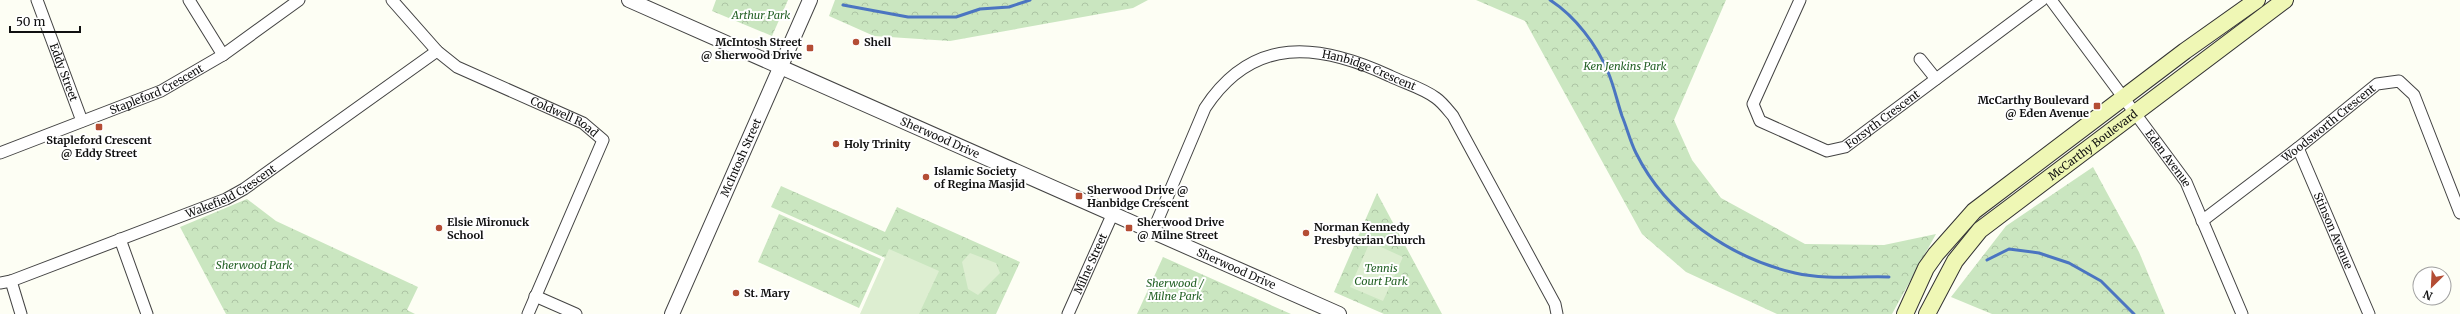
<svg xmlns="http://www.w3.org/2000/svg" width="2460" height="314" viewBox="0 0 2460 314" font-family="Merriweather,serif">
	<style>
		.park { fill: url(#park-crowns) }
		.pitch { fill: #ddeed1 }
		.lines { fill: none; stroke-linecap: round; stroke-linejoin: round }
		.stream { stroke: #4b75c1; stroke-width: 3 }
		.minor-casing { stroke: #434343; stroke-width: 13 }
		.tertiary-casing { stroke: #434343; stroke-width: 16 }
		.secondary-casing { stroke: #323232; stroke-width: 18 }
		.minor { stroke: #fff; stroke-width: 11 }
		.tertiary { stroke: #fff; stroke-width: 14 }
		.secondary { stroke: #eff7b5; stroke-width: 16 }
		.poi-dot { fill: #b44d34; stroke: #fff; stroke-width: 1.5 }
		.labels { text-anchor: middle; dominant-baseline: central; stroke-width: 4; stroke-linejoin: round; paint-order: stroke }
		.park-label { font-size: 11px; font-style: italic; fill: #256227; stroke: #fff }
		.poi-label { font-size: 11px; font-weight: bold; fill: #101010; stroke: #fff; text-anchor: start }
		.street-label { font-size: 11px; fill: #101010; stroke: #fff }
	</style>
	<defs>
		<pattern id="park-crowns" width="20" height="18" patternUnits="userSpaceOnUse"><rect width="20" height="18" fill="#cae6c0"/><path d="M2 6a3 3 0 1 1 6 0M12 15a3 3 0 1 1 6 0" fill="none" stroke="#acc4a4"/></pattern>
	</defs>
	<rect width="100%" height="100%" fill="#fdfef4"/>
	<path class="park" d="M716,0H788L772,36L712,11Z
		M835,0H1148L1133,8L950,41L874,36L829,16Z
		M1476,0H1726L1674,120L1692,160L1721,198L1805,244L1884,245L1936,234L1892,314H1777L1686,272L1642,234L1525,21Z
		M2093,167L2139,252L2165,314H1992L1951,297L2006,226Z
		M781,186L885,232L897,207L1020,262L996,314H867L890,260L771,207Z
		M1377,193L1442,314H1384L1334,292Z
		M247,199L276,221L418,287L407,310L415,314H226L180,227Z
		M779,214L881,259L859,308L758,262Z
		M1163,257L1291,314H1137Z"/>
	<path class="pitch" d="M1370,242L1403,257L1383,301L1350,287Z
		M889,249L939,271L919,314H860Z
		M970,253L996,263L1000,273L978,295L968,289L962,262Z"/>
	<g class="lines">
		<path class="stream" d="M1550,0C1575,16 1597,45 1608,72C1614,86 1617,101 1622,116C1627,128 1630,141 1636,153C1666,214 1730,258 1795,273C1825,280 1859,276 1889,277
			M843,5L908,17H956L980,9L1009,7L1030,0
			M1987,260L2009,249L2039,253L2069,263L2101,281L2134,314"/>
		<g class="minor-casing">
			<g id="minor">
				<path id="s1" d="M37,0L82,121"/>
				<path d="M189,0L223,55"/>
				<path id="s2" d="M392,0L437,51L457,67L583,123L603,140L528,314"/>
				<path id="s3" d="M1800,0L1753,104L1760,121L1827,151L1845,147L2042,0"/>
				<path id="s4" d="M2051,0L2186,182L2242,314"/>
				<path d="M1920,59L1936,79"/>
				<path id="s5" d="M2298,148L2369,314"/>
				<path id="s6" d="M0,153L161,91L223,55L299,0"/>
				<path id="s7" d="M2202,221L2298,148L2377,84L2399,81L2414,95L2460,213"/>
				<path id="s8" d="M1153,231L1205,108C1253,35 1319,43 1390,76C1404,83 1423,88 1436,98C1442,102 1448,110 1453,116L1555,304L1557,314"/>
				<path d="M120,239L147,314"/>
				<path d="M11,281L21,314"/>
				<path id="s9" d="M0,283L11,281L226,199L244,189L437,51"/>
				<path d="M535,296L576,314"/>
				<path id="s10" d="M1068,314L1113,213"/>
			</g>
		</g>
		<g class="tertiary-casing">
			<g id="tertiary">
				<path id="s11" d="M629,0L1339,314"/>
				<path id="s12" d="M672,314L810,0"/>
			</g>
		</g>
		<g class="secondary-casing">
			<g id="secondary">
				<path d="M1905,314L1926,268L1936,254L1974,211L2185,51L2257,0"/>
				<path id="s13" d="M1927,314L1955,261L1980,230L2285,0"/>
			</g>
		</g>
		<use href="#minor" class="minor"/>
		<use href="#tertiary" class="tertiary"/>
		<use href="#secondary" class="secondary"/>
	</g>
	<g class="poi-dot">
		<circle cx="856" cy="42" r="4"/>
		<rect x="806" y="44" width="8" height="8" rx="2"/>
		<rect x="2093" y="102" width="8" height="8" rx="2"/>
		<rect x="95" y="123" width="8" height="8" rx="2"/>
		<circle cx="836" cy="144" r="4"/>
		<circle cx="926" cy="177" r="4"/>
		<rect x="1075" y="192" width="8" height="8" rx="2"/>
		<circle cx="439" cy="228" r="4"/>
		<rect x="1125" y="224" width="8" height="8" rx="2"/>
		<circle cx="1306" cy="233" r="4"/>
		<circle cx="736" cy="293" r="4"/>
	</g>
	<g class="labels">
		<g class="park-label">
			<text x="761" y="15">Arthur Park</text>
			<text x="1625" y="66">Ken Jenkins Park</text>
			<text x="254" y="265">Sherwood Park</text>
			<text x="1381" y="268">Tennis<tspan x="1381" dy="13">Court Park</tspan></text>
			<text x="1175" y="283">Sherwood /<tspan x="1175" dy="13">Milne Park</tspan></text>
		</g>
		<g class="poi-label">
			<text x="802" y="42" text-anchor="end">McIntosh Street<tspan x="802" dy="13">@ Sherwood Drive</tspan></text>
			<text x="864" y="42">Shell</text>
			<text x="2089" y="100" text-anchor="end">McCarthy Boulevard<tspan x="2089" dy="13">@ Eden Avenue</tspan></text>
			<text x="99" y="140" text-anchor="middle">Stapleford Crescent<tspan x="99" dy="13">@ Eddy Street</tspan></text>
			<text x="844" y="144">Holy Trinity</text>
			<text x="934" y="171">Islamic Society<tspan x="934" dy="13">of Regina Masjid</tspan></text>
			<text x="1087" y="190">Sherwood Drive @<tspan x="1087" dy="13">Hanbidge Crescent</tspan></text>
			<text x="447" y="222">Elsie Mironuck<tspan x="447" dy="13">School</tspan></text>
			<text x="1137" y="222">Sherwood Drive<tspan x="1137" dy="13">@ Milne Street</tspan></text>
			<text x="1314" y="227">Norman Kennedy<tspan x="1314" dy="13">Presbyterian Church</tspan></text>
			<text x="744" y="293">St. Mary</text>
		</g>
		<g class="street-label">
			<text stroke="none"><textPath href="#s8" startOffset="321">Hanbidge Crescent</textPath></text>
			<text stroke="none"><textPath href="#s1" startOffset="77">Eddy Street</textPath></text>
			<text stroke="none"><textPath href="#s6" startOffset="169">Stapleford Crescent</textPath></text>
			<text stroke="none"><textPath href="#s2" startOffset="212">Coldwell Road</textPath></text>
			<text stroke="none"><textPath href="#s3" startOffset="271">Forsyth Crescent</textPath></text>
			<text stroke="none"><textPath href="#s7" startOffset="160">Woodsworth Crescent</textPath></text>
			<text stroke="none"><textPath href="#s11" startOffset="340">Sherwood Drive</textPath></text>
			<text stroke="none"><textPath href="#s13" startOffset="241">McCarthy Boulevard</textPath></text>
			<text stroke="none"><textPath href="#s12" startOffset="171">McIntosh Street</textPath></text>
			<text stroke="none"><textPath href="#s4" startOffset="197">Eden Avenue</textPath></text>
			<text stroke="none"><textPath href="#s9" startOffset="249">Wakefield Crescent</textPath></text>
			<text stroke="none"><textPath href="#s5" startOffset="90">Stinson Avenue</textPath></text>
			<text stroke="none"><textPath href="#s10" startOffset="55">Milne Street</textPath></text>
			<text stroke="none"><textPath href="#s11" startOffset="664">Sherwood Drive</textPath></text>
		</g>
	</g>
	<g transform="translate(2432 286) rotate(204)"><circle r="19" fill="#ffffff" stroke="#9f9f9f"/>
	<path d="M0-3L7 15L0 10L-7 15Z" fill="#b44d34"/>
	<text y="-6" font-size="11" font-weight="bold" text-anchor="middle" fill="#101010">N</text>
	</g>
	<path d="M10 26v6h70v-6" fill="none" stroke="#101010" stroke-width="2"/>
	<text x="16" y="26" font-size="12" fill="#101010" stroke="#ffffff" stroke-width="3" paint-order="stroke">50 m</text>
</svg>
